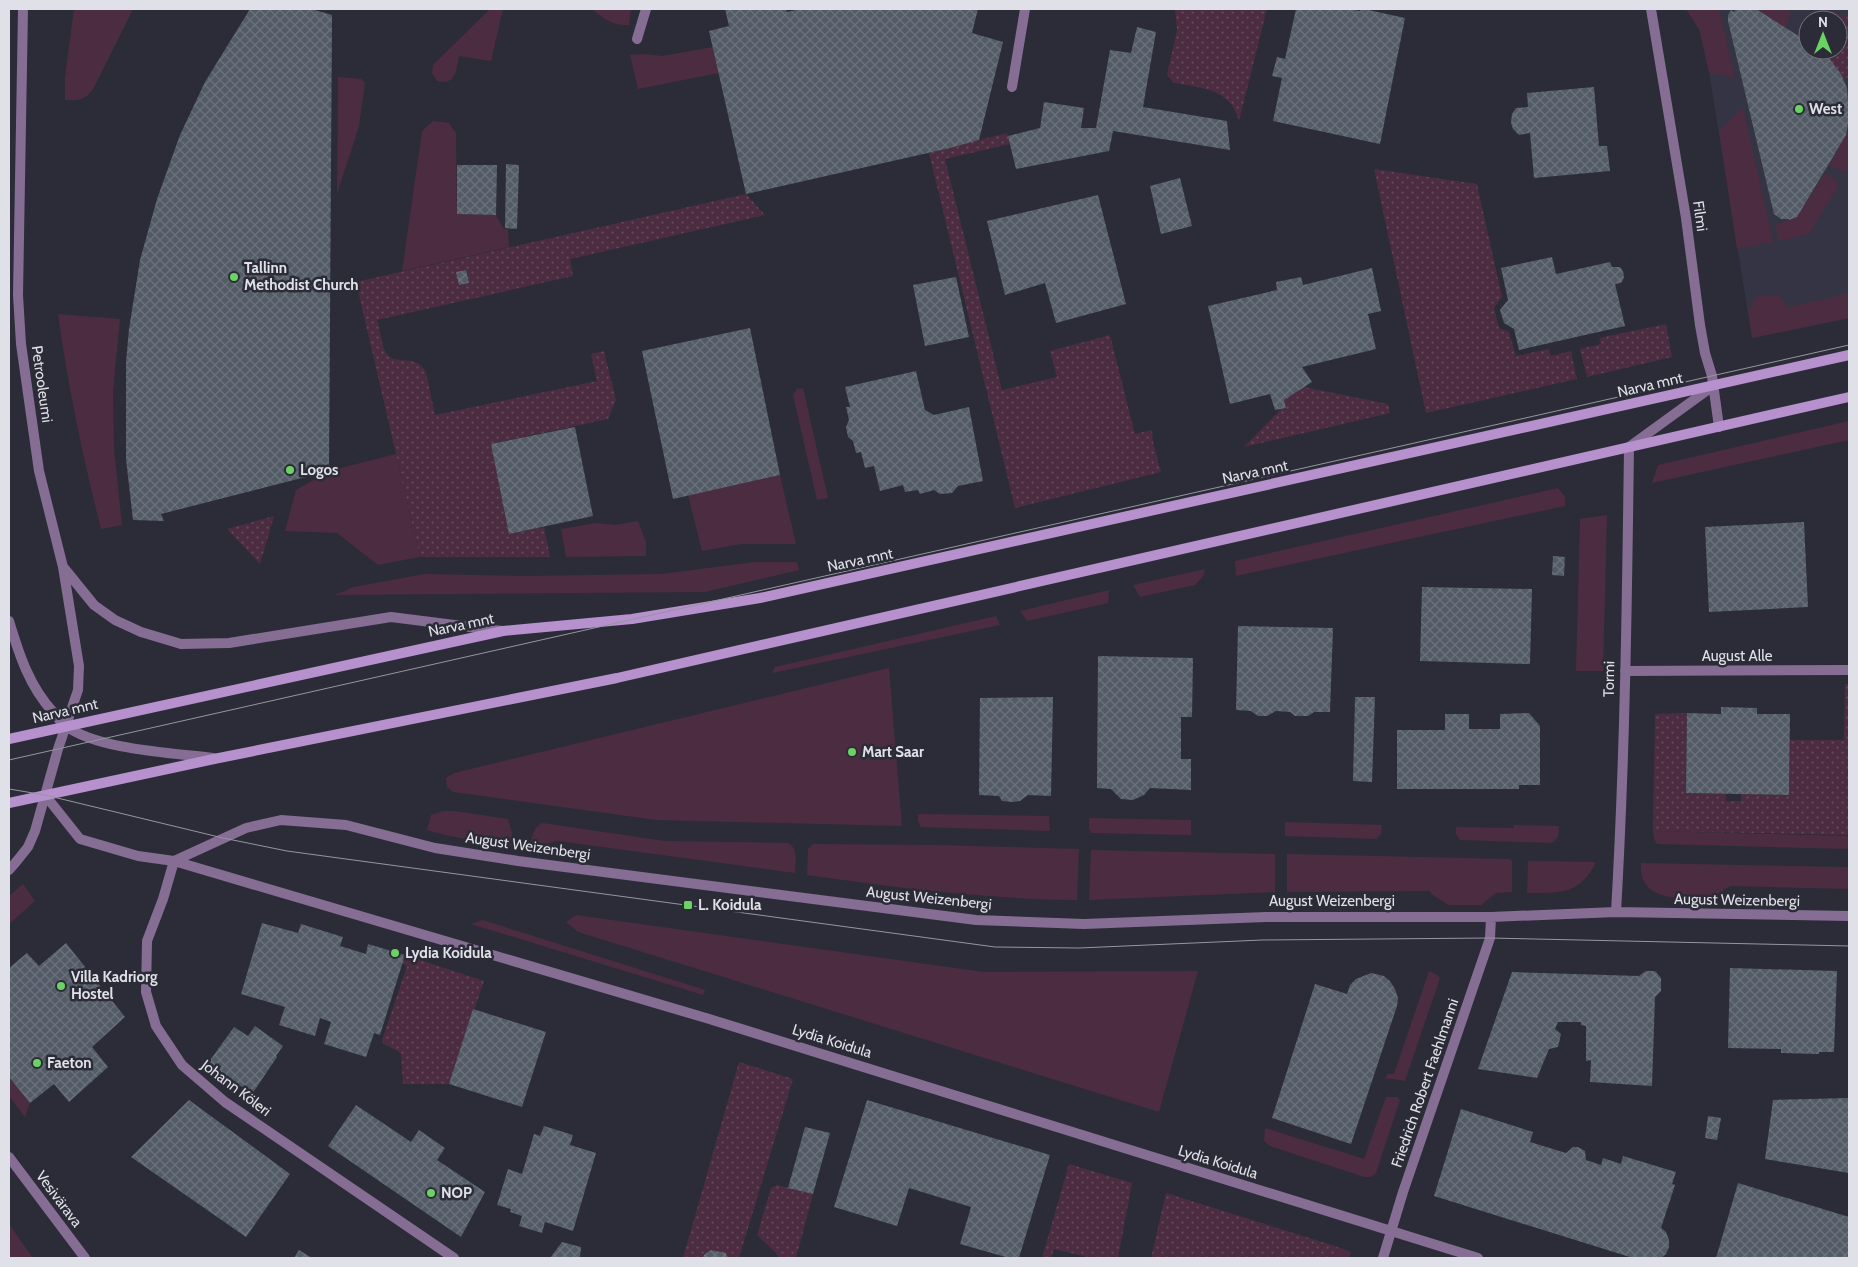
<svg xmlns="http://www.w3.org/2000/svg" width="1858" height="1267" viewBox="0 0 1858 1267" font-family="Cabin,sans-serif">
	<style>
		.built { fill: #343445; fill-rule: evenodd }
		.grass { fill: #4c2c41 }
		.garden { fill: url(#garden-dots); fill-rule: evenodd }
		.building { fill: url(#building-cross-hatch) }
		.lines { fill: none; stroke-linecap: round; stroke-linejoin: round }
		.service { stroke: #856d94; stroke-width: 10 }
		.minor { stroke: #856d94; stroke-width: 10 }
		.tertiary { stroke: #856d94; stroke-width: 10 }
		.secondary { stroke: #b790ce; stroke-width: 10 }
		.tram { stroke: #95969f; stroke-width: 1 }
		.poi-dot { fill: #6bd363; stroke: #2b2c37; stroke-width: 2 }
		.labels { text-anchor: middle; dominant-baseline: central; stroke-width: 5; stroke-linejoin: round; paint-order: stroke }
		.poi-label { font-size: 15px; font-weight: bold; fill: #e0e0e8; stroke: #2b2c37; text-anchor: start }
		.street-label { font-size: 15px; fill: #e0e0e8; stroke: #2b2c37 }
	</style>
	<defs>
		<pattern id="garden-dots" width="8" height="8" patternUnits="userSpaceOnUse" patternTransform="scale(1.25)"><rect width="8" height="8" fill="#4c2c41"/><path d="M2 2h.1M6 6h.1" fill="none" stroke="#664a5c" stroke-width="1.8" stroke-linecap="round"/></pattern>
		<pattern id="building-cross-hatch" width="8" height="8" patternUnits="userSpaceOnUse" patternTransform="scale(1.25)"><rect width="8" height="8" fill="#525b66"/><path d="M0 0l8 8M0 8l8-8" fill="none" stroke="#6b727c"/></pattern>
	</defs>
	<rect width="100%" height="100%" fill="#2b2c37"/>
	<path class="built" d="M1686,9H1849V318L1752,338L1709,72L1699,29ZM1808,20H1838V50H1808Z"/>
	<path class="grass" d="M74,9H133L93,89C86,100 78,101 65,100V77Z
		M490,9H503L491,61L459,56C456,69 457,86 437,81L432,73L433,65Z
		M592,9H631L629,25C613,26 604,19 592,9Z
		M1686,9H1719L1735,78L1709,72L1699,29Z
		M1756,9H1789L1790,13L1786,28Z
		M713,47L719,73L638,89L630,55L645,54L662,56Z
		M338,77L361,79L365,82L359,126L337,194Z
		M1743,108L1773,242L1737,249L1719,131Z
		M1849,118V171H1842L1829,165L1846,135Z
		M433,121L449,123L456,133L457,214L496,215L503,228L508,230L509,247L402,271L422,131Z
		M1825,173L1836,180L1838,186L1811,231L1809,234L1779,241L1775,225L1797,217Z
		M1849,293V318L1752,338L1748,311L1757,296H1780L1787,308Z
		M58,314L120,319L113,391L114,449L122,525L101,529C83,458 68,387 58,314Z
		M803,388L828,498L817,500L793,395L797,389Z
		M1849,421V440L1652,483L1658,465Z
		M396,454L420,557L378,565L337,533L285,531L296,490L329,471Z
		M780,475L796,544H741L702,551L688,495Z
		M1558,488L1565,497V506L1236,576L1235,561Z
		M1607,515L1603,671H1576L1580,519Z
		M638,521L646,542V556L566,557L561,529L596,523L615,525Z
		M754,562H797L799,570L705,592L335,595L353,587L425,574L527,576L662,574Z
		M1205,569L1204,575L1195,585L1140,597L1133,585Z
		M1109,590L1108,603L1027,621L1020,611Z
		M996,616L1000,625L772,673L775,667Z
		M889,668L902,826L656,820L453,792L447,787L446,778L454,773Z
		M443,811H455L508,819L512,833V846L449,836L427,830L431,815Z
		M918,814L1049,816L1050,831L921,827L918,821Z
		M1089,818L1191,820V835L1092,833L1089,829Z
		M1285,822L1382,825L1381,834L1376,839L1285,836Z
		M542,823L665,841L788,843C799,849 795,862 795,873L558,841C548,842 541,848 530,848C532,838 532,828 542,823Z
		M1514,825L1559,826L1558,837L1552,843L1460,840L1456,834V827L1514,828Z
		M1653,831L1849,836V849L1657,844L1654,839Z
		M813,844L934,845L1079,849L1077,900C985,899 898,888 807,875L808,849Z
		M1091,850L1275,854V892L1089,900Z
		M1287,854L1509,859L1512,861V892L1496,893L1481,905H1449L1431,894L1430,891L1287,892Z
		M1528,861L1596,862C1580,895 1560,893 1527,893Z
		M1641,863L1849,867V889L1732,886C1722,888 1719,897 1709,899C1703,899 1696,898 1689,898C1664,898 1639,894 1641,863Z
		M23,884L35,901L9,924V896Z
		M576,915L984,972L1198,971L1159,1112L578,932L566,922Z
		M483,920L705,990L703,995L471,924Z
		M1429,971L1437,975L1440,978L1405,1081L1385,1078L1388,1074H1394Z
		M9,1077L30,1103L25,1117L9,1096Z
		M1386,1097H1397L1400,1100L1376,1173L1371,1177H1364L1270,1146L1264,1141L1265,1128L1364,1159Z
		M9,1224L33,1258H9Z
		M1338,1247L1351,1252L1349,1258H1334Z"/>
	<path class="garden" d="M1175,9H1267L1239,121C1237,115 1234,107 1230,103C1218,88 1191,86 1174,83L1167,75L1177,30Z
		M1826,10L1849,17V77L1843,80L1828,57L1820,50H1838V20H1809L1821,11Z
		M1808,21V42L1797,35Z
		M1007,133L1010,144L945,159L1002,390L1057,377L1050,351L1110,335L1135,434L1152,430L1153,442L1161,472L1015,508L929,153Z
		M1374,169L1477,184L1502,297L1494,308L1499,328L1509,332L1516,356L1549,349L1551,356L1571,351L1577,379L1426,413Z
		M746,194L765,215L570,259L573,276L377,320C380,329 381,342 385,351C394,368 415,352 426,372L435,415L597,381L591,354L604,351L616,400L608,419L491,444L509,534L544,527L550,557H420L356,282ZM466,270L469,283L460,285L456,272Z
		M1666,324L1672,357L1587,377L1580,349L1601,344L1599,338Z
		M1304,387L1388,404L1390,413L1244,447L1281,409L1286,408L1284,400Z
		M274,516L260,564L227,529Z
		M1845,684H1849V835L1653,831L1655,714L1687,713L1686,793L1726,794V801H1741V794L1789,795L1790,740H1844Z
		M405,955L484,981L449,1084H403L401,1054C397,1049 390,1048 384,1044L382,1040L407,966L402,963Z
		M739,1062L793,1079L739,1258H727L725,1253L711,1250L704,1255L703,1258H683Z
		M1069,1164L1132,1183L1118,1258H1090L1054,1249L1051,1258H1042Z
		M777,1185L813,1194L796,1258H779L776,1253L757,1235L771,1188Z
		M1166,1193L1338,1247L1334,1258H1151Z"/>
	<path class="building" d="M250,9H311L332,15L329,471L161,514L164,521L133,520L126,459V362L129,329L140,260L157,199L180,135L205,82Z
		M725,9H786L787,12L801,9H978L972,33L1003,42L979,140L950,148L746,194L709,31L729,26Z
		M1296,9H1348L1360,11L1361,9H1364L1405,18L1380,144L1273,121L1282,78L1272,76L1277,57L1285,59Z
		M1738,9H1756L1808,42V50H1820L1828,57L1841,74L1847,88L1849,118L1846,135L1797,217L1789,220V219H1781L1774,214L1728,21V15L1731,10L1733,12Z
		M1137,27L1156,32L1143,107L1227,121L1230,150L1113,131L1109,151L1016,169L1008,136L1040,128L1044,102L1084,108L1081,128H1096L1110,50L1131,53Z
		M1594,87L1599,146H1607L1610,171L1534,178L1530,133L1519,135L1513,129L1511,123L1512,114L1516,108L1528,107L1527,93Z
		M506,164L519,165L517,229L505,228Z
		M457,165H497L496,215L457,214Z
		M1180,178L1192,226L1161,234L1150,186Z
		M1098,195L1126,304L1056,323L1045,283L1005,295L987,221Z
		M1552,257L1556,274L1610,262L1612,267H1620L1623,271L1624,278L1621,283L1615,284L1625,326L1519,350L1514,329L1504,323L1500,310L1508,300L1501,268Z
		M1372,268L1381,311L1368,314L1376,349L1302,367L1312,382L1284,400L1286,408L1275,410L1270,394L1230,404L1208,306L1277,290L1276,282L1301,277L1303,285Z
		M466,270L469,283L459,285L456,272Z
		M956,277L969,337L925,346L913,285Z
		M750,328L780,475L673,499L642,351Z
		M916,371L925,410L934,415L969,407L983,481L958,486L952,493L940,494L934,490L920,494L918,490L905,492L903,485L880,491L874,466L865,468L861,452L856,453L853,441L848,437L846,427L849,420L846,407H850L845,387Z
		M575,427L593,516L509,534L491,444Z
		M1804,522L1808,607L1709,612L1705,527Z
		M1553,556L1565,557L1564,576L1552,575Z
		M1422,587L1532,589L1530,664L1420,661Z
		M1238,626L1333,628L1330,712H1314L1308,716H1295L1290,712L1276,711L1267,716H1258L1251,711L1236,710Z
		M1098,656L1193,658L1192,717H1181V759H1191V790L1150,788L1144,795L1133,800L1121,799L1111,789L1097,788Z
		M1053,697L1051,796L1028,795L1020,801L1013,802L1002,801L999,796L979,795L980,698Z
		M1355,697H1375L1372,782L1353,781Z
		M1721,707L1757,708V714H1790L1789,795L1686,793L1687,713L1721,714Z
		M1529,713L1540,726V785H1519V789H1397V730H1445V714H1469V729H1500V714Z
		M262,923L298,933L301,924L343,937L340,946L366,954L368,944L405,955L380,1035L374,1033L366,1057L324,1044L331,1022L320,1018L315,1036L279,1025L285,1007L241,994Z
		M66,943L125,1017L92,1047L108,1067L69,1102L54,1084L30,1103L9,1077V968L27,953L39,966Z
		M1730,968L1837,971L1834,1052H1819V1054L1781,1053V1049L1728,1048Z
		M1646,971H1655L1661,978V991L1655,997L1652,1086L1590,1082L1591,1060L1586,1061V1026L1581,1025V1022H1558L1555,1029L1561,1034L1558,1047L1549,1049L1537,1078L1478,1069L1512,972L1639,976Z
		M1371,973L1384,976L1390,981L1395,989L1398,998L1397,1006L1351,1144L1272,1118L1315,984L1347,994L1350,985L1356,979Z
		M473,1009L546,1032L522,1107L449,1084Z
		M255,1026L283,1046L276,1056L277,1057L252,1094L208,1063L234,1027L248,1036Z
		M1849,1098V1173L1765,1159L1773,1100Z
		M189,1100L290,1174L246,1237L131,1157Z
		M867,1100L1050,1155L1019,1258H1009L960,1244L971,1207L909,1188L897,1226L834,1207Z
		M356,1105L411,1142L419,1130L445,1148L437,1160L485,1192L461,1237L328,1146Z
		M1461,1109L1533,1132L1530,1142L1566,1153L1573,1147H1578L1585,1151L1586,1160L1601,1165L1603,1158L1621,1164L1623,1156L1676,1172L1672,1184L1675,1185L1661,1228L1666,1232L1669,1240V1247L1666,1254L1661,1258H1633L1434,1196Z
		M1708,1116L1721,1118L1717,1140L1705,1138Z
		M544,1126L573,1135L570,1145L596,1153L573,1231L545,1222L542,1233L519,1226L522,1216L510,1212L511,1209L497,1205L508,1169L522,1174L534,1134L540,1136Z
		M805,1127L830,1133L813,1194L788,1188Z
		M1738,1183L1849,1217V1258H1716Z
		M562,1242L581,1247L580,1258H550Z
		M299,1250L312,1258H294Z
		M711,1250L726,1253L727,1258H703L704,1255Z"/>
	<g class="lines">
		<path class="service" d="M637,39L646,9
			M1012,87L1025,9
			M9,1157L85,1258"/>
		<path class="minor" d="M1651,9L1686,218L1700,325L1705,353L1712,376L1719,427
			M1625,671L1849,670
			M45,795L80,839L138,856L174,861L706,1018L1478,1258
			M174,861L246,828L281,820L346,825L435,848L518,861L976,920L1084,924L1266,917H1491L1616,912L1849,916
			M174,861L163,899L147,941L146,992L156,1026L182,1065L225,1102L454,1258
			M1616,912C1625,757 1627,602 1629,447L1713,386
			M1383,1258L1403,1192L1490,938L1491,917"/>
		<path class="tertiary" d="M64,568L94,605L115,620L141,632L181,644L229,643L391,617L502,631
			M9,621C19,654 29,686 53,712C57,717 61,723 66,726C98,750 174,753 213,758
			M9,870L16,862L28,847L35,831L58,749L78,690L79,666L63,567L39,471L21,344L18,295L23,9"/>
		<path class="secondary" d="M9,739L503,631L632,619L760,598L1849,355
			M9,803L214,759L617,678L1849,397"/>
		<path class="tram" d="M9,760L1849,345
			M9,789L45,795L223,838L287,851L995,947L1079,948L1262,940L1490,938L1849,946"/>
	</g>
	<g class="poi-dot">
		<circle cx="1799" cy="109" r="5"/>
		<circle cx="234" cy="277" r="5"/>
		<circle cx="290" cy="470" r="5"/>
		<circle cx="852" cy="752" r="5"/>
		<rect x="683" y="900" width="10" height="10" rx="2.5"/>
		<circle cx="395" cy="953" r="5"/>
		<circle cx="61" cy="986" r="5"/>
		<circle cx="37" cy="1063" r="5"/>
		<circle cx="431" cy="1193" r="5"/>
	</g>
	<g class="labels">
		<g class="poi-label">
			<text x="1809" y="109">West</text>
			<text x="244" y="268">Tallinn<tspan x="244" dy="17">Methodist Church</tspan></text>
			<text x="300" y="470">Logos</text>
			<text x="862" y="752">Mart Saar</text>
			<text x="698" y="905">L. Koidula</text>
			<text x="405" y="953">Lydia Koidula</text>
			<text x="71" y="977">Villa Kadriorg<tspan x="71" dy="17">Hostel</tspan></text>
			<text x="47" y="1063">Faeton</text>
			<text x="441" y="1193">NOP</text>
		</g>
		<g class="street-label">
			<text transform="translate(1700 216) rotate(82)">Filmi</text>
			<text transform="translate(42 384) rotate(82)">Petrooleumi</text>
			<text transform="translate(1650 385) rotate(-13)">Narva mnt</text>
			<text transform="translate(1255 472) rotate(-12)">Narva mnt</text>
			<text transform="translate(860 560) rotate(-12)">Narva mnt</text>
			<text transform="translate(461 625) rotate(-12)">Narva mnt</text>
			<text x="1737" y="656">August Alle</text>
			<text transform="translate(1609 679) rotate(-89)">Tormi</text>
			<text transform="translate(65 711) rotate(-13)">Narva mnt</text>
			<text transform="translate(528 846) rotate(8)">August Weizenbergi</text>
			<text transform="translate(929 898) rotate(6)">August Weizenbergi</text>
			<text transform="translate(1737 900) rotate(1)">August Weizenbergi</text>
			<text x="1332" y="901">August Weizenbergi</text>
			<text transform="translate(832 1041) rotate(17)">Lydia Koidula</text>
			<text transform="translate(1425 1083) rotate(-71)">Friedrich Robert Faehlmanni</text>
			<text transform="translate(236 1088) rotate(37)">Johann Köleri</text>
			<text transform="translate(1218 1162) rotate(17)">Lydia Koidula</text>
			<text transform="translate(59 1199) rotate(53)">Vesivärava</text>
		</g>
	</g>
	<rect width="1858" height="1267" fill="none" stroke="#e0e0e8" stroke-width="20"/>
	<g transform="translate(1823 35)"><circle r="24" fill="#2b2c37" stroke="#73747e"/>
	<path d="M0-4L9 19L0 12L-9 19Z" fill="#6bd363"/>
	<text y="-8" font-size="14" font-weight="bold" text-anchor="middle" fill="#e0e0e8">N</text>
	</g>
</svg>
